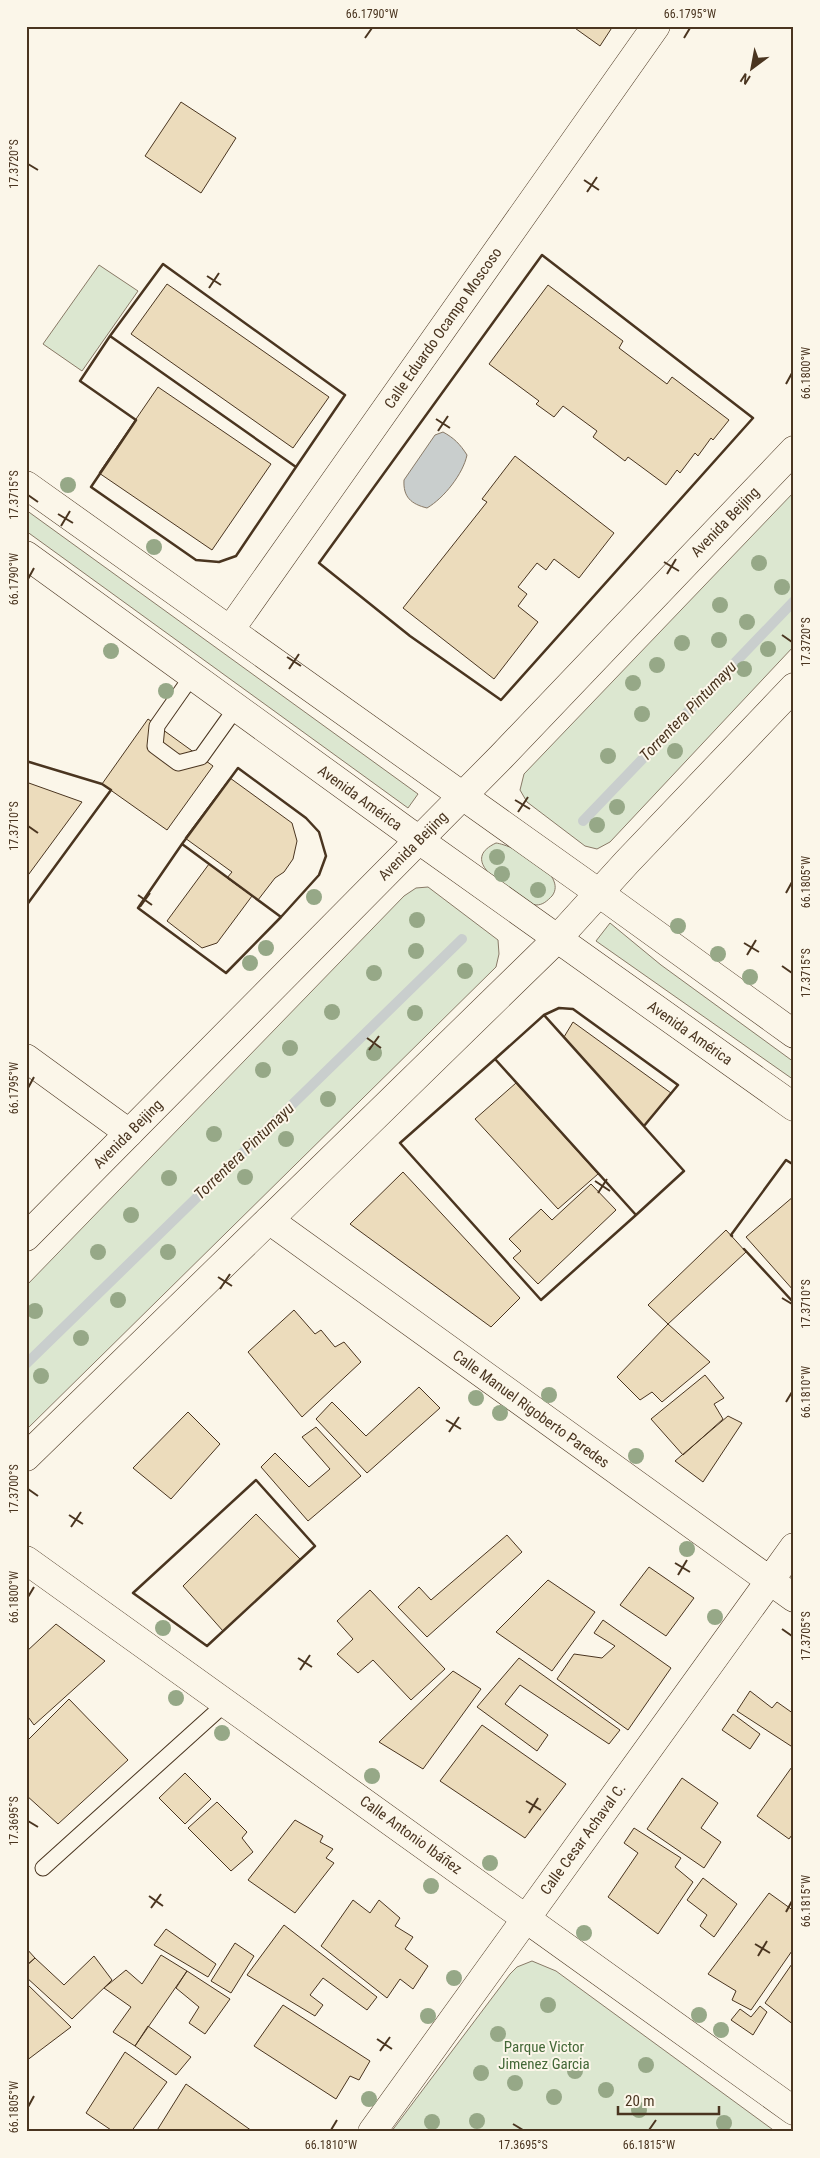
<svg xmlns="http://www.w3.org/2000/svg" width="820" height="2158" viewBox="0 0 820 2158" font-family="'Roboto Condensed',sans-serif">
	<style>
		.green { fill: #dce7d0; stroke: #887966 }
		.water { fill: #c9cecd; stroke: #887966 }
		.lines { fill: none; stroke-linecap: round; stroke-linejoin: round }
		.stream { stroke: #c9cecd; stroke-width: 10 }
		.building { fill: #ecdcbc; stroke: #4a3520 }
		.lane-casing { stroke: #4a3520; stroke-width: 17 }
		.street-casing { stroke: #4a3520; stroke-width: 29 }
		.primary-casing { stroke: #4a3520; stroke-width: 29 }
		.lane { stroke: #fbf6e9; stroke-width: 15 }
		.street { stroke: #fbf6e9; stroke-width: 28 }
		.primary { stroke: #fbf6e9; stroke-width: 28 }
		.wall { stroke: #4a3520; stroke-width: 2.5 }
		.tree { fill: #96a887 }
		.ticks { fill: none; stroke: #4a3520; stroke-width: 2 }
		.labels { text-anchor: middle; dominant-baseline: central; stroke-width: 4; stroke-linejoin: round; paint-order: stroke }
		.street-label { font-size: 15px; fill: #4a3520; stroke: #fbf6e9 }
		.park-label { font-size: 15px; fill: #436837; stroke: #fbf6e9 }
		.water-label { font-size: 16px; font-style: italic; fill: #4a3520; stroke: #fbf6e9 }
		.neatline { fill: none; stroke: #4a3520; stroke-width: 2 }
		.ticks-label { font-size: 12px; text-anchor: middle; fill: #4a3520 }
	</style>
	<rect width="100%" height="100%" fill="#fbf6e9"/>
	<path class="green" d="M99,265L138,291L82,371L43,344Z
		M794,492V646L610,842L597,849L585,846L527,802L520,790L524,774Z
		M26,510L418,794L408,808L26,531Z
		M496,843C513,845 569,874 552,896C547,901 543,905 536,905C526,904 517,895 509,889C493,878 464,858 496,843Z
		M428,887L498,940L499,954L496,967L26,1430V1286L404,896L416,888Z
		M610,923L661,965L794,1062V1080L596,941Z
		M532,1961L556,1971L776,2132H391L510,1974L517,1967Z"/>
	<path class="water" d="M443,432C454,438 460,444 467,455C463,474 444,498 427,508C411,504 403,497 404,480L435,435Z"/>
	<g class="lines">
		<path class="stream" d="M583,821L794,601
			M26,1364L462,939"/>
	</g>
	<path class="building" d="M572,26H613L600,46Z
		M181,102L236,138L201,193L145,156Z
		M167,284L329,397L293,448L131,334Z
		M548,285L623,341L619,348L667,384L672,377L729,420L713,440L711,438L698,456L695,453L680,473L677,470L666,485L628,457L625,461L593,437L597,431L563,406L554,417L536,404L539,401L489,364Z
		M158,387L271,464L212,550L99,473Z
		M515,456L614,533L579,578L554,559L546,570L537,563L518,587L527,594L518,606L538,622L494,679L403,608L487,502L482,499Z
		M148,719L213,766L167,830L102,784Z
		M230,778L292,823L297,841L293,859L284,872L275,878L258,900L227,878L232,872L185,838Z
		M26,782L82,802L26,878Z
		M209,864L252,896L217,943L202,948L167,921Z
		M573,1022L671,1093L644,1126L564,1037Z
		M516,1083L598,1174L558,1209L475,1119Z
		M403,1172L520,1298L491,1327L350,1224Z
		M591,1184L616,1210L538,1284L513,1258L521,1251L509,1239L541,1209L552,1220Z
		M794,1196V1291L746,1237Z
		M726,1230L746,1252L668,1324L648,1305Z
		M294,1310L315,1334L321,1330L335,1347L344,1342L361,1362L302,1417L248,1352Z
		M668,1324L710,1362L662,1402L652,1392L640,1400L617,1377Z
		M705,1375L724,1398L714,1404L723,1419L683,1455L651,1419Z
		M419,1387L440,1408L367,1473L316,1419L332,1402L366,1436Z
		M188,1412L220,1444L171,1499L133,1468Z
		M728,1416L742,1423L703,1482L675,1461Z
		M316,1427L361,1476L308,1521L261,1467L275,1453L309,1487L330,1469L302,1437Z
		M256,1514L300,1559L223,1631L183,1586Z
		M507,1535L522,1552L427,1637L398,1607L419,1587L431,1600Z
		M649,1567L694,1598L666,1636L620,1605Z
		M548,1580L595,1612L552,1671L496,1632Z
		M370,1590L445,1669L411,1700L373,1660L358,1673L337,1654L353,1639L337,1621Z
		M603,1620L671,1668L628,1730L557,1679L574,1654L602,1658L615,1646L594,1633Z
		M56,1624L105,1661L34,1725L26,1714V1652Z
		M519,1658L620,1730L609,1744L520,1685L505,1704L548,1735L537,1751L477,1707Z
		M453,1671L481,1689L423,1769L379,1742Z
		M750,1691L772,1708L777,1702L794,1714V1748L737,1711Z
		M69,1699L128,1760L58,1824L26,1795V1742Z
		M733,1714L760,1734L750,1749L722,1730Z
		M482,1725L566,1784L525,1838L440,1781Z
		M794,1764V1832L789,1839L757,1816Z
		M185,1773L211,1799L185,1824L159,1798Z
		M682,1778L718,1803L701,1828L721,1842L704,1868L647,1829Z
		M217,1802L247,1832L242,1838L253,1852L231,1871L188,1828Z
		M295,1820L323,1836L320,1842L333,1849L326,1858L334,1863L295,1913L248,1880Z
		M634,1828L681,1858L675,1867L693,1882L658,1934L608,1897L638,1853L624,1843Z
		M703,1878L737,1904L714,1937L700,1926L707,1915L687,1900Z
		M769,1893L794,1911V1948L751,2010L732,2000L736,1991L708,1974Z
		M353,1900L370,1913L379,1900L400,1918L395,1926L413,1937L405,1949L428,1966L413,1989L400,1979L387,1998L321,1946Z
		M284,1925L377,1997L367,2010L323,1978L310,1995L323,2005L315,2016L247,1975Z
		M166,1929L216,1964L208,1977L154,1945Z
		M235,1943L254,1956L231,1993L211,1981Z
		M26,1948L35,1958L26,1966Z
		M161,1955L187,1971L135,2046L113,2032L131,2007L104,1988L126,1970L142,1984Z
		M94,1956L112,1980L72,2019L26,1977V1966L35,1958L64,1985Z
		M794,1961V2025L765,2003Z
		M187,1971L230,1999L205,2034L189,2023L199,2007L176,1988Z
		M26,1983L71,2027L26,2061Z
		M283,2005L370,2061L359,2080L350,2076L336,2099L254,2046Z
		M760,2006L767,2012L753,2035L731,2020L740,2009L751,2017Z
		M148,2026L191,2057L176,2075L135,2046Z
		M125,2052L167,2082L131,2132H114L86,2113Z
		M186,2084L252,2131L251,2132H156Z"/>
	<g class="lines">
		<g class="lane-casing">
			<path id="lane" d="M192,676L157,726L155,746L178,763L201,757L236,708
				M43,1868L226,1703"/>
		</g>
		<g class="street-casing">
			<path id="street" d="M230,630L656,26
				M26,1058L129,1133
				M269,1220L794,1598
				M26,1560L794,2111
				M372,2132L794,1547"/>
		</g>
		<g class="primary-casing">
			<path id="primary" d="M26,485L599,893L794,1034
				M26,555L419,840L794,1107
				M26,1237L501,757L794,450
				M26,1457L557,939L627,862L794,687"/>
		</g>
		<use href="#lane" class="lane"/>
		<use href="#street" class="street"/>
		<use href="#primary" class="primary"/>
		<path class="wall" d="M542,255L753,418L501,700L410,636L319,563Z
			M163,264L345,395L296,467L110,336Z
			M110,336L296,467L236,556L219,562L196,560L91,487L136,420L80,381Z
			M26,761L102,784L111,790L26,906
			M238,768L306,818L319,832L326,856L319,875L281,917L182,844Z
			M182,844L281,917L226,973L138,908Z
			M559,1008L573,1009L678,1085L644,1126L544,1015Z
			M544,1015L684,1171L636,1215L495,1059Z
			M495,1059L636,1215L541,1300L400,1143Z
			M732,1236L731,1235L786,1160L794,1165
			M744,1249L794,1303
			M256,1480L315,1546L207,1646L133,1593Z"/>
	</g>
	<g class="tree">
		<circle cx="68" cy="485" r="8"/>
		<circle cx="154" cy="547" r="8"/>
		<circle cx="759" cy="563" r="8"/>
		<circle cx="782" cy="587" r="8"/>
		<circle cx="720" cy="605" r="8"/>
		<circle cx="747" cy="622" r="8"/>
		<circle cx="719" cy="640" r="8"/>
		<circle cx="682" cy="643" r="8"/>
		<circle cx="768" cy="649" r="8"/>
		<circle cx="111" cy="651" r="8"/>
		<circle cx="657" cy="665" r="8"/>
		<circle cx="744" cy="669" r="8"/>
		<circle cx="633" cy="683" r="8"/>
		<circle cx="166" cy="691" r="8"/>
		<circle cx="642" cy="714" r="8"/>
		<circle cx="675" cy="751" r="8"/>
		<circle cx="608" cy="756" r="8"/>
		<circle cx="617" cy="807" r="8"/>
		<circle cx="597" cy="825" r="8"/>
		<circle cx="497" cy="857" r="8"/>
		<circle cx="502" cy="874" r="8"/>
		<circle cx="538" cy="890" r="8"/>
		<circle cx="314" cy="897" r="8"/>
		<circle cx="417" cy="920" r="8"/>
		<circle cx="678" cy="926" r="8"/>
		<circle cx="266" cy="948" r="8"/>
		<circle cx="416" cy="951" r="8"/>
		<circle cx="718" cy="954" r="8"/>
		<circle cx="250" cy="963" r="8"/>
		<circle cx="465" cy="971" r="8"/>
		<circle cx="374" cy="973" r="8"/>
		<circle cx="750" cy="977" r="8"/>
		<circle cx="332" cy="1012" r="8"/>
		<circle cx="415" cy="1013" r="8"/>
		<circle cx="290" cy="1048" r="8"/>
		<circle cx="374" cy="1053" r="8"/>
		<circle cx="263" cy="1070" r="8"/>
		<circle cx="328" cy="1099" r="8"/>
		<circle cx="214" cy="1134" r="8"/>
		<circle cx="286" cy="1139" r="8"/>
		<circle cx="245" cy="1177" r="8"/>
		<circle cx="169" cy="1178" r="8"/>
		<circle cx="131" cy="1215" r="8"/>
		<circle cx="98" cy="1252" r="8"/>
		<circle cx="168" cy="1252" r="8"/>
		<circle cx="118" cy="1300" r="8"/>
		<circle cx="35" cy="1311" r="8"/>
		<circle cx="81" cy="1338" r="8"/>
		<circle cx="41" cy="1376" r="8"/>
		<circle cx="549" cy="1395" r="8"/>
		<circle cx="476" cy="1398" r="8"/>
		<circle cx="500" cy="1413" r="8"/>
		<circle cx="636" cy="1456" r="8"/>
		<circle cx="687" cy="1549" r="8"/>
		<circle cx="715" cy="1617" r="8"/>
		<circle cx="163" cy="1628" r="8"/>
		<circle cx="176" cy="1698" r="8"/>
		<circle cx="222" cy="1733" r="8"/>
		<circle cx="372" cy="1776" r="8"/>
		<circle cx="490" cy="1863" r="8"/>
		<circle cx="431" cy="1886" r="8"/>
		<circle cx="584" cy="1933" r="8"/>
		<circle cx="454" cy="1978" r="8"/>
		<circle cx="548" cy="2005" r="8"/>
		<circle cx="699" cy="2015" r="8"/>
		<circle cx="428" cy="2016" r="8"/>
		<circle cx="721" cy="2030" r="8"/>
		<circle cx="498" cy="2034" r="8"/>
		<circle cx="646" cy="2065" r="8"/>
		<circle cx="575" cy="2071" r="8"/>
		<circle cx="481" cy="2073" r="8"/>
		<circle cx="515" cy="2083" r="8"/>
		<circle cx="606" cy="2090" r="8"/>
		<circle cx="554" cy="2097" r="8"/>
		<circle cx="369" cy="2099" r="8"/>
		<circle cx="639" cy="2110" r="8"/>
		<circle cx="477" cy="2121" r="8"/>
		<circle cx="432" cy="2122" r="8"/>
		<circle cx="724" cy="2123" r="8"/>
	</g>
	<path class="ticks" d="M365,38L372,28M684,38L690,28M28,164L38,170M584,180L599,190M587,192L597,177M207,276L221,285M209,288L219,273M786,384L792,373M436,419L450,428M438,431L448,416M28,495L38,502M58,514L73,523M61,526L70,511M664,562L679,571M667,574L676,559M28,579L34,568M782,635L792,642M287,657L301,666M289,669L299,654M515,800L530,809M518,812L528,797M28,826L38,833M786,893L792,882M138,895L152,905M140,907L150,893M744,943L759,952M747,955L756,940M782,966L792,973M367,1038L381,1048M369,1050L379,1036M28,1088L34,1077M595,1181L610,1191M598,1193L607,1179M218,1277L232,1286M220,1289L230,1274M782,1298L792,1304M786,1402L792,1392M446,1420L461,1429M449,1432L459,1417M28,1489L38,1496M69,1515L83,1524M71,1527L81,1512M675,1563L690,1572M678,1575L687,1560M28,1597L34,1587M782,1629L792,1636M298,1658L312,1667M300,1670L310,1655M526,1801L541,1810M529,1813L538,1798M28,1821L38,1827M149,1896L163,1906M151,1908L161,1894M786,1912L792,1901M755,1944L770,1953M758,1956L767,1941M377,2039L392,2049M380,2051L390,2037M28,2107L34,2096M513,2124L523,2130M331,2130L337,2120M649,2130L656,2120"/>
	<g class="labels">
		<g class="street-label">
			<text transform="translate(443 328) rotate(-55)">Calle Eduardo Ocampo Moscoso</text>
			<text transform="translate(725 522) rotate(-46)">Avenida Beijing</text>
			<text transform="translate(360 798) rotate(36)">Avenida América</text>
			<text transform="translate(413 846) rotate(-45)">Avenida Beijing</text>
			<text transform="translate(690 1033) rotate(35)">Avenida América</text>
			<text transform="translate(128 1134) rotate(-45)">Avenida Beijing</text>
			<text transform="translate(531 1409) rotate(36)">Calle Manuel Rigoberto Paredes</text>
			<text transform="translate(411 1835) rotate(36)">Calle Antonio Ibáñez</text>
			<text transform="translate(583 1839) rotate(-54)">Calle Cesar Achaval C.</text>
		</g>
		<g class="park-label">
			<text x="544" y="2047">Parque Victor<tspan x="544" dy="17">Jimenez Garcia</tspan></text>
		</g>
		<g class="water-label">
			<text transform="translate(688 711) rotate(-46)">Torrentera Pintumayu</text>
			<text transform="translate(244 1151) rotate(-44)">Torrentera Pintumayu</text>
		</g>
	</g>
	<rect width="820" height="2158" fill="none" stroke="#fbf6e9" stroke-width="55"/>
	<g transform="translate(752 68) rotate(212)" stroke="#fbf6e9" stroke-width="4" paint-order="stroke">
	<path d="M0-4L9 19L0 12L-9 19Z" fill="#4a3520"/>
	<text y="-8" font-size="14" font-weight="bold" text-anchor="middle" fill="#4a3520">N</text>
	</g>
	<path d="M618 2106v8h101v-8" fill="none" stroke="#4a3520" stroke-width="2.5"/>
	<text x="625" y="2106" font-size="15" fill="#4a3520" stroke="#fbf6e9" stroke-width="4" paint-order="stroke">20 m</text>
	<rect x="28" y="28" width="764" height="2102" class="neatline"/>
	<g class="ticks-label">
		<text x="372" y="18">66.1790°W</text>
		<text x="690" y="18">66.1795°W</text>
		<text transform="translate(14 164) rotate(-90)" y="4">17.3720°S</text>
		<text transform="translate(806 373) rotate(-90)" y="4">66.1800°W</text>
		<text transform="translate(14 495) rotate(-90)" y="4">17.3715°S</text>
		<text transform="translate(14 579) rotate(-90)" y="4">66.1790°W</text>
		<text transform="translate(806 642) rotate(-90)" y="4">17.3720°S</text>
		<text transform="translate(14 826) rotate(-90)" y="4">17.3710°S</text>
		<text transform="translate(806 882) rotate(-90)" y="4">66.1805°W</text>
		<text transform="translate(806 973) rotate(-90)" y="4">17.3715°S</text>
		<text transform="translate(14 1088) rotate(-90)" y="4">66.1795°W</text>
		<text transform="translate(806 1304) rotate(-90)" y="4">17.3710°S</text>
		<text transform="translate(806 1392) rotate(-90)" y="4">66.1810°W</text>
		<text transform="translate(14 1489) rotate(-90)" y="4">17.3700°S</text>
		<text transform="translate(14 1597) rotate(-90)" y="4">66.1800°W</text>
		<text transform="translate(806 1636) rotate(-90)" y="4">17.3705°S</text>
		<text transform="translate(14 1821) rotate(-90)" y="4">17.3695°S</text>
		<text transform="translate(806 1901) rotate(-90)" y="4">66.1815°W</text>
		<text transform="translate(14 2107) rotate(-90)" y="4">66.1805°W</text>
		<text x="331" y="2149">66.1810°W</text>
		<text x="523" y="2149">17.3695°S</text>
		<text x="649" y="2149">66.1815°W</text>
	</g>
</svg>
